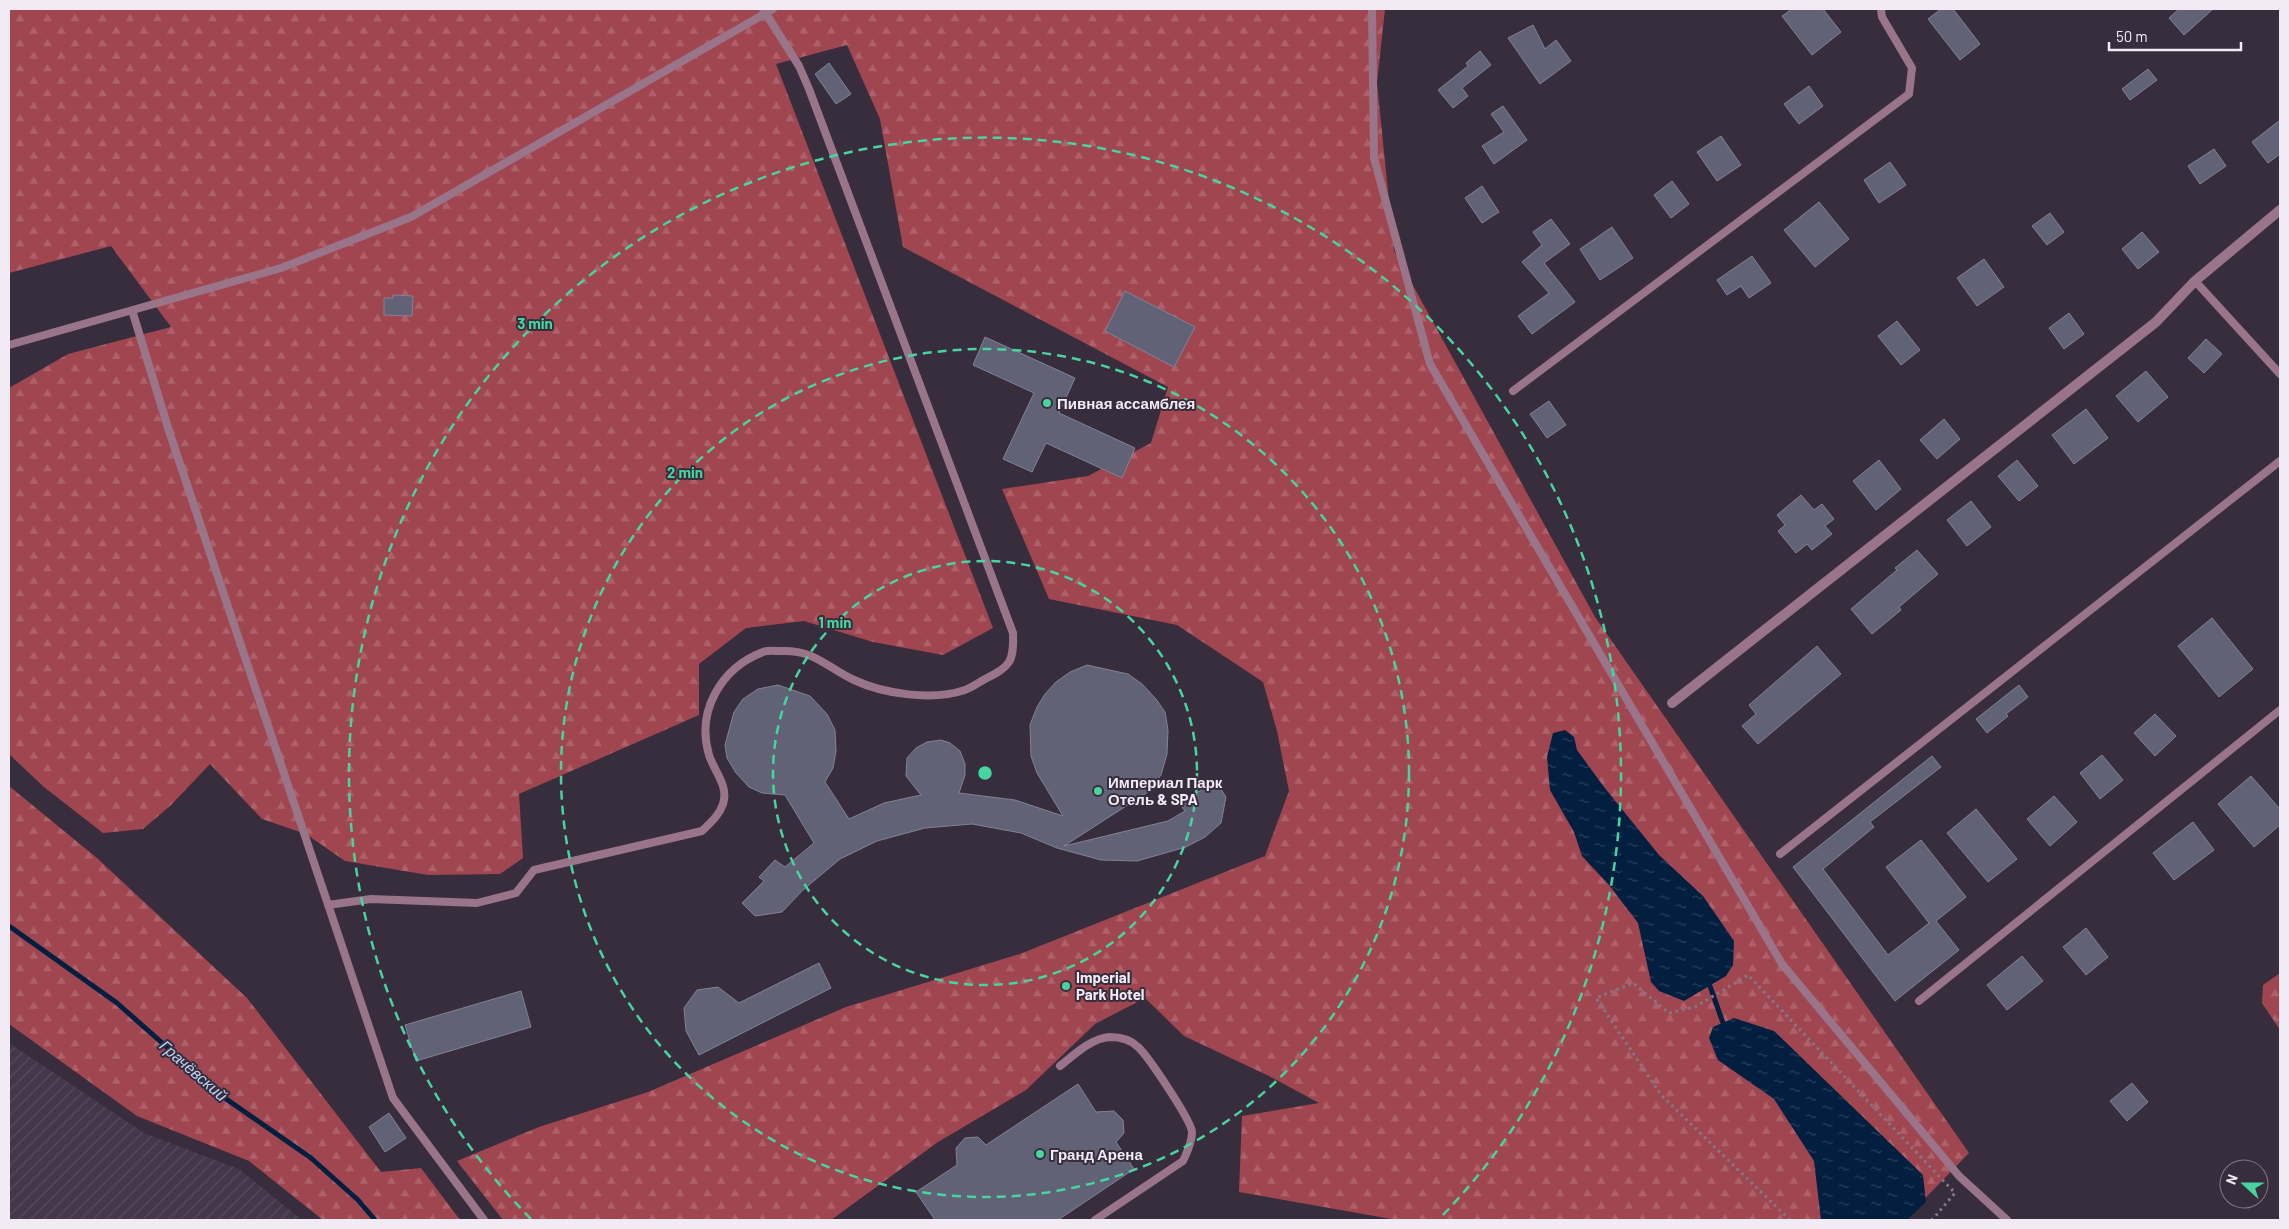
<svg xmlns="http://www.w3.org/2000/svg" width="2289" height="1229" viewBox="0 0 2289 1229" font-family="Barlow,sans-serif">
	<style>
		.industrial { fill: url(#industrial-furrows) }
		.forest { fill: url(#forest-firs) }
		.water { fill: url(#water-ripples) }
		.lines { fill: none; stroke-linecap: round; stroke-linejoin: round }
		.stream { stroke: #031f3f; stroke-width: 5 }
		.building { fill: #616275; stroke: #828297 }
		.path { stroke: #827987; stroke-width: 3; stroke-dasharray: 2.5 4; stroke-linecap: butt }
		.service { stroke: #9a7589; stroke-width: 8 }
		.minor { stroke: #9a7589; stroke-width: 10 }
		.ring { fill: none; stroke: #47d49e; stroke-width: 2.5; stroke-dasharray: 9 6 }
		.poi-dot { fill: #47d49e; stroke: #382d3d; stroke-width: 2 }
		.labels { text-anchor: middle; dominant-baseline: central; stroke-width: 4; stroke-linejoin: round; paint-order: stroke }
		.poi-label { font-size: 15px; font-weight: bold; fill: #f2ebf6; stroke: #382d3d; text-anchor: start }
		.water-label { font-size: 16px; font-style: italic; fill: #b5d2f6; stroke: #382d3d }
		.centre { fill: #47d49e; stroke: #382d3d; stroke-width: 2.5 }
		.ring-label { font-size: 15px; text-anchor: middle; font-weight: bold; fill: #47d49e; stroke: #382d3d; stroke-width: 4; stroke-linejoin: round; paint-order: stroke }
	</style>
	<defs>
		<pattern id="industrial-furrows" width="10" height="10" patternUnits="userSpaceOnUse" patternTransform="scale(1.25)"><rect width="10" height="10" fill="#44364b"/><path d="M-1 1l2-2M0 10L10 0M9 11l2-2" fill="none" stroke="#564a5d"/></pattern>
		<pattern id="forest-firs" width="22" height="20" patternUnits="userSpaceOnUse" patternTransform="scale(1.25)"><rect width="22" height="20" fill="#a04650"/><path d="M5 1l3.5 6h-7zM16 11l3.5 6h-7z" fill="#ae616a"/></pattern>
		<pattern id="water-ripples" width="26" height="14" patternUnits="userSpaceOnUse" patternTransform="scale(1.25)"><rect width="26" height="14" fill="#031f3f"/><path d="M2 4q2-2 4 0t4 0M15 11q2-2 4 0t4 0" fill="none" stroke="#28405b"/></pattern>
	</defs>
	<rect width="100%" height="100%" fill="#382d3d"/>
	<path class="industrial" d="M9,1043L144,1133L239,1169L302,1220H9Z"/>
	<path class="forest" d="M9,9H1385L1377,83L1394,251L1595,617L1969,1153L1904,1220H1397L1239,1192L1242,1116L1319,1103L1269,1076L1184,1036L1145,998L1095,1024L1026,1090L938,1142L831,1220H503L457,1161L539,1127L648,1092L846,1007L1020,954L1265,856L1289,791L1277,731L1263,682L1177,625L1049,599L1002,489L1088,476L1151,443L1168,387L903,247L880,119L847,45L776,64L993,628L943,655L873,642L804,621L746,628L699,664V715L519,794L523,858L500,874L428,875L345,861L306,834L262,819L210,764L171,805L143,829L103,833L44,787L9,754V388L68,354L171,327L111,246L9,273Z
		M9,786L97,858L247,998L381,1172L421,1168L460,1220H323L249,1161L137,1116L9,1024Z
		M2280,973V1030L2262,1003L2263,985Z"/>
	<path class="water" d="M1565,730L1574,737L1577,750L1604,787L1659,855L1703,896L1734,941L1733,965L1726,976L1684,1001L1659,991L1651,982L1638,923L1609,885L1582,856L1574,832L1550,790L1547,757L1553,733Z
		M1734,1018L1774,1031L1923,1175L1926,1202L1907,1220H1821L1814,1161L1774,1099L1718,1060L1709,1038L1713,1027Z"/>
	<g class="lines">
		<path class="stream" d="M9,926L117,1003L222,1096L311,1158L358,1200L375,1220
			M1710,986L1723,1023"/>
	</g>
	<path class="building" d="M1792,9H1823L1841,32L1812,55L1782,16Z
		M1941,9H1953L1980,44L1960,60L1928,19Z
		M2179,9H2213L2184,35L2169,18Z
		M1533,25L1545,49L1556,40L1571,61L1540,84L1508,38Z
		M1480,51L1491,65L1462,88L1468,96L1453,108L1438,90L1468,66L1466,63Z
		M829,63L851,94L836,104L815,74Z
		M2148,69L2157,80L2130,100L2122,89Z
		M1809,86L1823,106L1799,124L1784,104Z
		M1503,106L1527,140L1494,164L1482,146L1504,132L1491,114Z
		M2280,120V154L2268,163L2252,142Z
		M1721,136L1741,165L1717,181L1697,152Z
		M2214,149L2226,166L2200,184L2188,166Z
		M1890,162L1906,185L1879,203L1864,180Z
		M1672,181L1689,204L1671,218L1654,195Z
		M1482,186L1499,212L1482,223L1465,198Z
		M1819,202L1849,239L1815,267L1784,230Z
		M2050,213L2064,232L2047,245L2032,226Z
		M1551,219L1570,244L1544,263L1575,302L1532,334L1518,316L1549,293L1522,262L1542,245L1533,232Z
		M1612,227L1633,258L1600,280L1580,249Z
		M2142,232L2159,252L2138,269L2122,249Z
		M1752,256L1771,283L1749,298L1741,286L1727,295L1717,280Z
		M1984,259L2004,287L1977,306L1957,278Z
		M1125,291L1195,327L1174,367L1105,331Z
		M393,295L413,296L412,316L384,315V298H393Z
		M2069,313L2084,334L2064,349L2049,328Z
		M1897,321L1920,350L1901,365L1878,336Z
		M985,337L1075,378L1059,413L1135,448L1122,478L1046,443L1032,472L1003,459L1034,393L973,365Z
		M2206,339L2222,354L2204,373L2188,358Z
		M2146,371L2168,397L2138,422L2116,396Z
		M1549,401L1566,425L1547,438L1530,414Z
		M2086,409L2108,438L2074,464L2052,435Z
		M1944,419L1960,439L1937,459L1920,440Z
		M1879,460L1901,489L1876,510L1853,481Z
		M2017,460L2038,486L2019,501L1998,476Z
		M1801,495L1814,510L1822,504L1834,519L1825,526L1832,534L1812,550L1807,544L1796,553L1778,531L1785,525L1777,515Z
		M1971,501L1991,527L1967,546L1947,520Z
		M1917,550L1938,574L1899,607L1901,610L1872,634L1851,609L1897,570L1895,568Z
		M2212,618L2253,669L2219,697L2178,646Z
		M1817,646L1841,674L1758,744L1742,726L1756,714L1749,705Z
		M1087,665L1128,674L1142,684L1156,699L1165,712L1168,730L1167,754L1161,775L1148,792L1064,846L1168,821L1185,811L1178,801L1217,783L1226,797L1221,823L1205,837L1186,847L1137,861L1101,860L1057,848L1021,833L972,824L925,828L877,841L840,859L803,890L782,912L755,916L742,903L764,881L759,877L775,860L785,867L814,843L785,795L762,793L749,787L736,773L727,758L725,745L734,712L743,699L758,689L778,685L810,696L827,714L835,730L836,751L833,768L825,782L849,819L884,803L921,795L906,776L907,758L916,748L927,742L941,740L950,743L960,751L965,764V775L959,793L1015,800L1063,816L1037,773L1031,756L1030,725L1037,707L1045,694L1056,682L1070,672Z
		M2019,685L2028,697L2006,714L2008,716L1987,733L1976,719Z
		M2155,714L2176,736L2155,756L2134,733Z
		M2102,755L2123,780L2100,799L2080,773Z
		M1932,756L1941,767L1870,822L1874,827L1823,869L1888,955L1929,923L1886,867L1921,840L1966,897L1936,921L1959,950L1895,1001L1793,867Z
		M2251,776L2280,809V825L2254,847L2218,804Z
		M2054,796L2077,822L2050,846L2027,819Z
		M1976,809L2017,859L1988,882L1947,833Z
		M2193,822L2214,850L2174,880L2153,853Z
		M2086,928L2108,957L2086,975L2063,947Z
		M2022,956L2043,981L2007,1010L1987,985Z
		M819,963L831,988L699,1055L686,1031L684,1008L697,990L718,987L739,1003Z
		M521,991L531,1027L416,1061L405,1025Z
		M2132,1083L2148,1102L2127,1121L2110,1101Z
		M1078,1084L1096,1112L1114,1111L1123,1120L1124,1133L1116,1142L1134,1169L1058,1220H935L916,1192L957,1165L956,1148L965,1138L978,1137L986,1145Z
		M389,1113L406,1138L385,1152L369,1127Z"/>
	<g class="lines">
		<path class="path" d="M1790,1220L1661,1095L1596,998L1633,983L1669,1013L1695,1007L1748,975L1955,1193L1932,1220"/>
		<path class="service" d="M1372,9L1374,158L1430,364L1782,964L1959,1176L2007,1220
			M2195,281L2280,374
			M132,310L169,431L393,1098L484,1220
			M9,345L281,268L411,217L773,9
			M1513,391L1909,94L1912,68L1882,17L1881,9
			M1780,854L2280,461
			M328,905L371,899L477,903L516,893L534,870L702,831C710,823 719,816 723,804C729,786 714,771 709,755C696,711 721,668 763,652C768,650 776,651 782,651C815,650 826,667 854,680C884,694 932,701 965,690C971,688 978,683 985,679C1010,666 1014,663 1013,633L809,89L799,66L763,9
			M1919,1001L2280,710
			M1060,1066C1074,1055 1091,1038 1110,1037C1120,1037 1131,1040 1138,1047C1148,1056 1191,1120 1192,1132C1192,1143 1187,1152 1183,1161L1095,1220"/>
		<path class="minor" d="M1672,703L2156,322L2195,281L2280,210"/>
	</g>
	<g class="ring">
		<circle cx="985" cy="773" r="212"/>
		<circle cx="985" cy="773" r="424"/>
		<path d="M531 1219A636 636 0 1 1 1439 1219"/>
	</g>
	<g class="poi-dot">
		<circle cx="1047" cy="403" r="5"/>
		<circle cx="1098" cy="791" r="5"/>
		<circle cx="1066" cy="986" r="5"/>
		<circle cx="1040" cy="1154" r="5"/>
	</g>
	<g class="labels">
		<g class="poi-label">
			<text x="1057" y="403">Пивная ассамблея</text>
			<text x="1108" y="782">Империал Парк<tspan x="1108" dy="17">Отель &amp; SPA</tspan></text>
			<text x="1076" y="977">Imperial<tspan x="1076" dy="17">Park Hotel</tspan></text>
			<text x="1050" y="1154">Гранд Арена</text>
		</g>
		<g class="water-label">
			<text transform="translate(194 1070) rotate(41)">Грачёвский</text>
		</g>
	</g>
	<circle cx="985" cy="773" r="8" class="centre"/>
	<g class="ring-label">
		<text x="535" y="329">3 min</text>
		<text x="685" y="478">2 min</text>
		<text x="835" y="628">1 min</text>
	</g>
	<rect width="2289" height="1229" fill="none" stroke="#f2ebf6" stroke-width="20"/>
	<g transform="translate(2244 1184) rotate(291)"><circle r="24" fill="#382d3d" stroke="#827987"/>
	<path d="M0-4L9 19L0 12L-9 19Z" fill="#47d49e"/>
	<text y="-8" font-size="14" font-weight="bold" text-anchor="middle" fill="#f2ebf6">N</text>
	</g>
	<path d="M2109 42v8h132v-8" fill="none" stroke="#f2ebf6" stroke-width="2.5"/>
	<text x="2116" y="42" font-size="15" fill="#f2ebf6" stroke="#382d3d" stroke-width="4" paint-order="stroke">50 m</text>
</svg>
